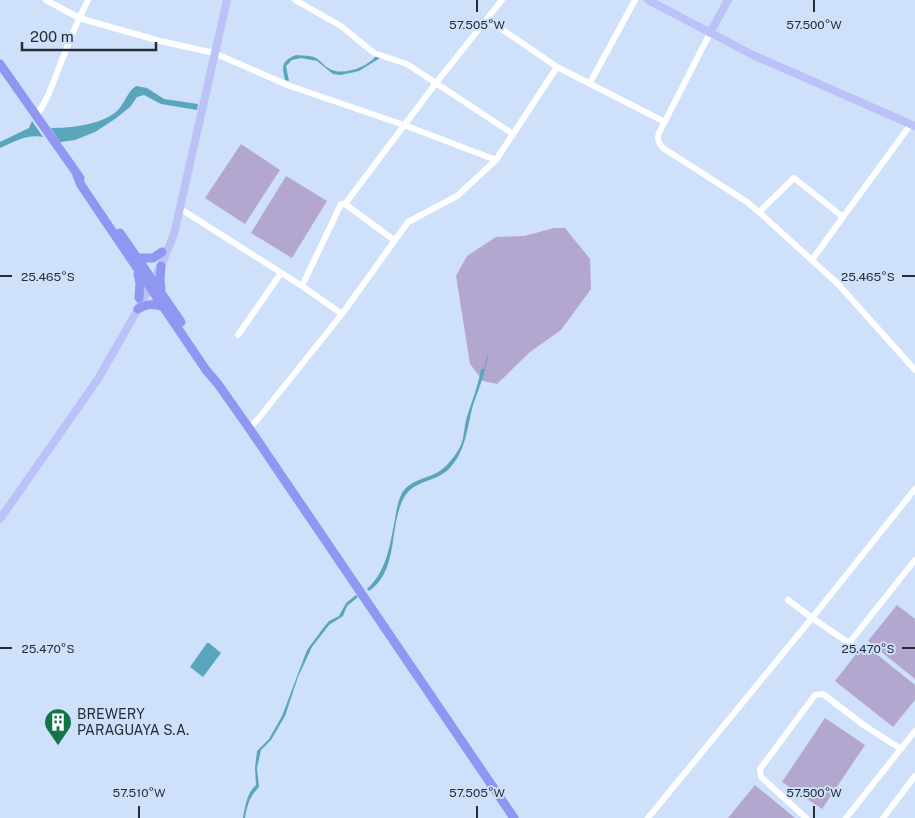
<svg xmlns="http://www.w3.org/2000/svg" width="915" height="818" viewBox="0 0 915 818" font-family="'Public Sans',sans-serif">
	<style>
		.green { fill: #b3a7d0 }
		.water { fill: #59a6bc }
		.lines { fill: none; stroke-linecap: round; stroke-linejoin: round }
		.stream { stroke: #59a6bc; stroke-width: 1 }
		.minor { stroke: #fff; stroke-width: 6 }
		.major { stroke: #bcc1f7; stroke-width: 8 }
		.highway { stroke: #9097f2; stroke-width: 9 }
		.ticks { fill: none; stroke: #252c36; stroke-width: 2 }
		.labels { text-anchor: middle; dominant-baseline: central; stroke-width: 4; stroke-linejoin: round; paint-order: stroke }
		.poi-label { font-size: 14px; fill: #252c36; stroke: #cee0fa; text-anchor: start }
		.ticks-label { font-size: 12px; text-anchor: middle; fill: #252c36; stroke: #cee0fa; stroke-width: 4; stroke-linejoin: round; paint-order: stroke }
	</style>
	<rect width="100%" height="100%" fill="#cee0fa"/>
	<path class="green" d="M241,144L280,170L245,224L205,198Z
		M286,176L327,201L292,258L251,233Z
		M554,228H565L590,259L591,289L561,330L530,352L497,384L483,381L470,364L456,276L467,256L496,237L524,236Z
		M897,605L915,619V679L868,641Z
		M864,644L915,685V700L893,727L835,681Z
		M825,718L865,745L822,809L782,782Z
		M755,785L795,818H728Z"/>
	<path class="water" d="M296,55C302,56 311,55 316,58C322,62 326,68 332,70C346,75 367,67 376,56L380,58L359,71L341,75L333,74L317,61L301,58L292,60L286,66L289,81L285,80C282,66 281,61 296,55Z
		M136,86L147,88L164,99L198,104L197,110L161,104L144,95L137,97L130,107L115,119L95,132L75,140L60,142L51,128C71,128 101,125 117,111C125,103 127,92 136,86Z
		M32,121L43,137C27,134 14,142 0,148V142L29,128Z
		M481,369H485C482,382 477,393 473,405C467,428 466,451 449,469C432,485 411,478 401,504C390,531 397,573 369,591L367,589C387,571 390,544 395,519C396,511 398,501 402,493C410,480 426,479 438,472C447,467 455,456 460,447C464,439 464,429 466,420C471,403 478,387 481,369Z
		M356,595L358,597L347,606L343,616L329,625L312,647L298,677L285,716L271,740L261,750L257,768L259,787C250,796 247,805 245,818H243C245,806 247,793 256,785L255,768L257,751L269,739L282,716L307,650L324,627L329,621L339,616L346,603Z
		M207,643H209L221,653L203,677L190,667Z"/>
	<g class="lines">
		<path class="stream" d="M484,370L488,356"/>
		<path class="minor" d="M46,0L79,18L160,41L214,53L290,86L404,125L496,160
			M295,0L341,26L374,53L407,64L513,134
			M487,19L557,67L665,122
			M710,33L659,133C657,139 658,143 663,148L747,202L759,212L838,284L915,370
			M590,83L635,0
			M36,116C50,97 55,76 64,55C71,36 79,18 88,0
			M345,204L394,240
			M179,208L302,286L342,314
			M759,212L794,178L843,217L911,124
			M812,260L843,217
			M302,286L341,204H345L436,83L502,0
			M238,335L281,273
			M249,428L258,419L342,314L408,222L457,196L496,160L557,67
			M788,600L812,618L915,489
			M648,818L812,618L849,643L915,560
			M806,818L761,777L760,769L815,695L823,694L865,726L901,749
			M846,818L915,731
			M883,818L915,776"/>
		<path class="major" d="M648,0L753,55L915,126
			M710,33L728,0
			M0,519L98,379L138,309L161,266L174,234L227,0"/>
		<path class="highway" d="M0,64L80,178
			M77,175L81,185L206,370L218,384L249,428L514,818
			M120,233L181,322
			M138,258H153L162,252
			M161,266L160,280L161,289
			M138,274L140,283L139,298
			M138,309C147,303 154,304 164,307"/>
	</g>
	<path class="ticks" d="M477,0V12M814,0V12M0,276H12M902,276H915M0,648H12M902,648H915M139,806V818M477,806V818M814,806V818"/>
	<defs>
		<g id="building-pin" transform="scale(1.4375)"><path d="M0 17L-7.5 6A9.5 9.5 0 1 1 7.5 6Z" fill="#13744a" stroke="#cee0fa"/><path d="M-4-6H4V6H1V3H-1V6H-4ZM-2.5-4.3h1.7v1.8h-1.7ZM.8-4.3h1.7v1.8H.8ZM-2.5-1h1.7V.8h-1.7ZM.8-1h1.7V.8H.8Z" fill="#fff"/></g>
	</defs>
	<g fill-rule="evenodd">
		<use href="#building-pin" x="58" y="722"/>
	</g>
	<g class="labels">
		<g class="poi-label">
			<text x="77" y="714">BREWERY<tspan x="77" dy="16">PARAGUAYA S.A.</tspan></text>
		</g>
	</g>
	<g class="ticks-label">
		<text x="477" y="29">57.505°W</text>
		<text x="814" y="29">57.500°W</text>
		<text x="48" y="281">25.465°S</text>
		<text x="868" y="281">25.465°S</text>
		<text x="48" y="653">25.470°S</text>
		<text x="868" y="653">25.470°S</text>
		<text x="139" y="797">57.510°W</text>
		<text x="477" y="797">57.505°W</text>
		<text x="814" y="797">57.500°W</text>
	</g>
	<path d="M22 42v8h134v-8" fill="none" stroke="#252c36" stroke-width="2.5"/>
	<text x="30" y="42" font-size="15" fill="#252c36" stroke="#cee0fa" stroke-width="4" paint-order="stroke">200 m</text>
</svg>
